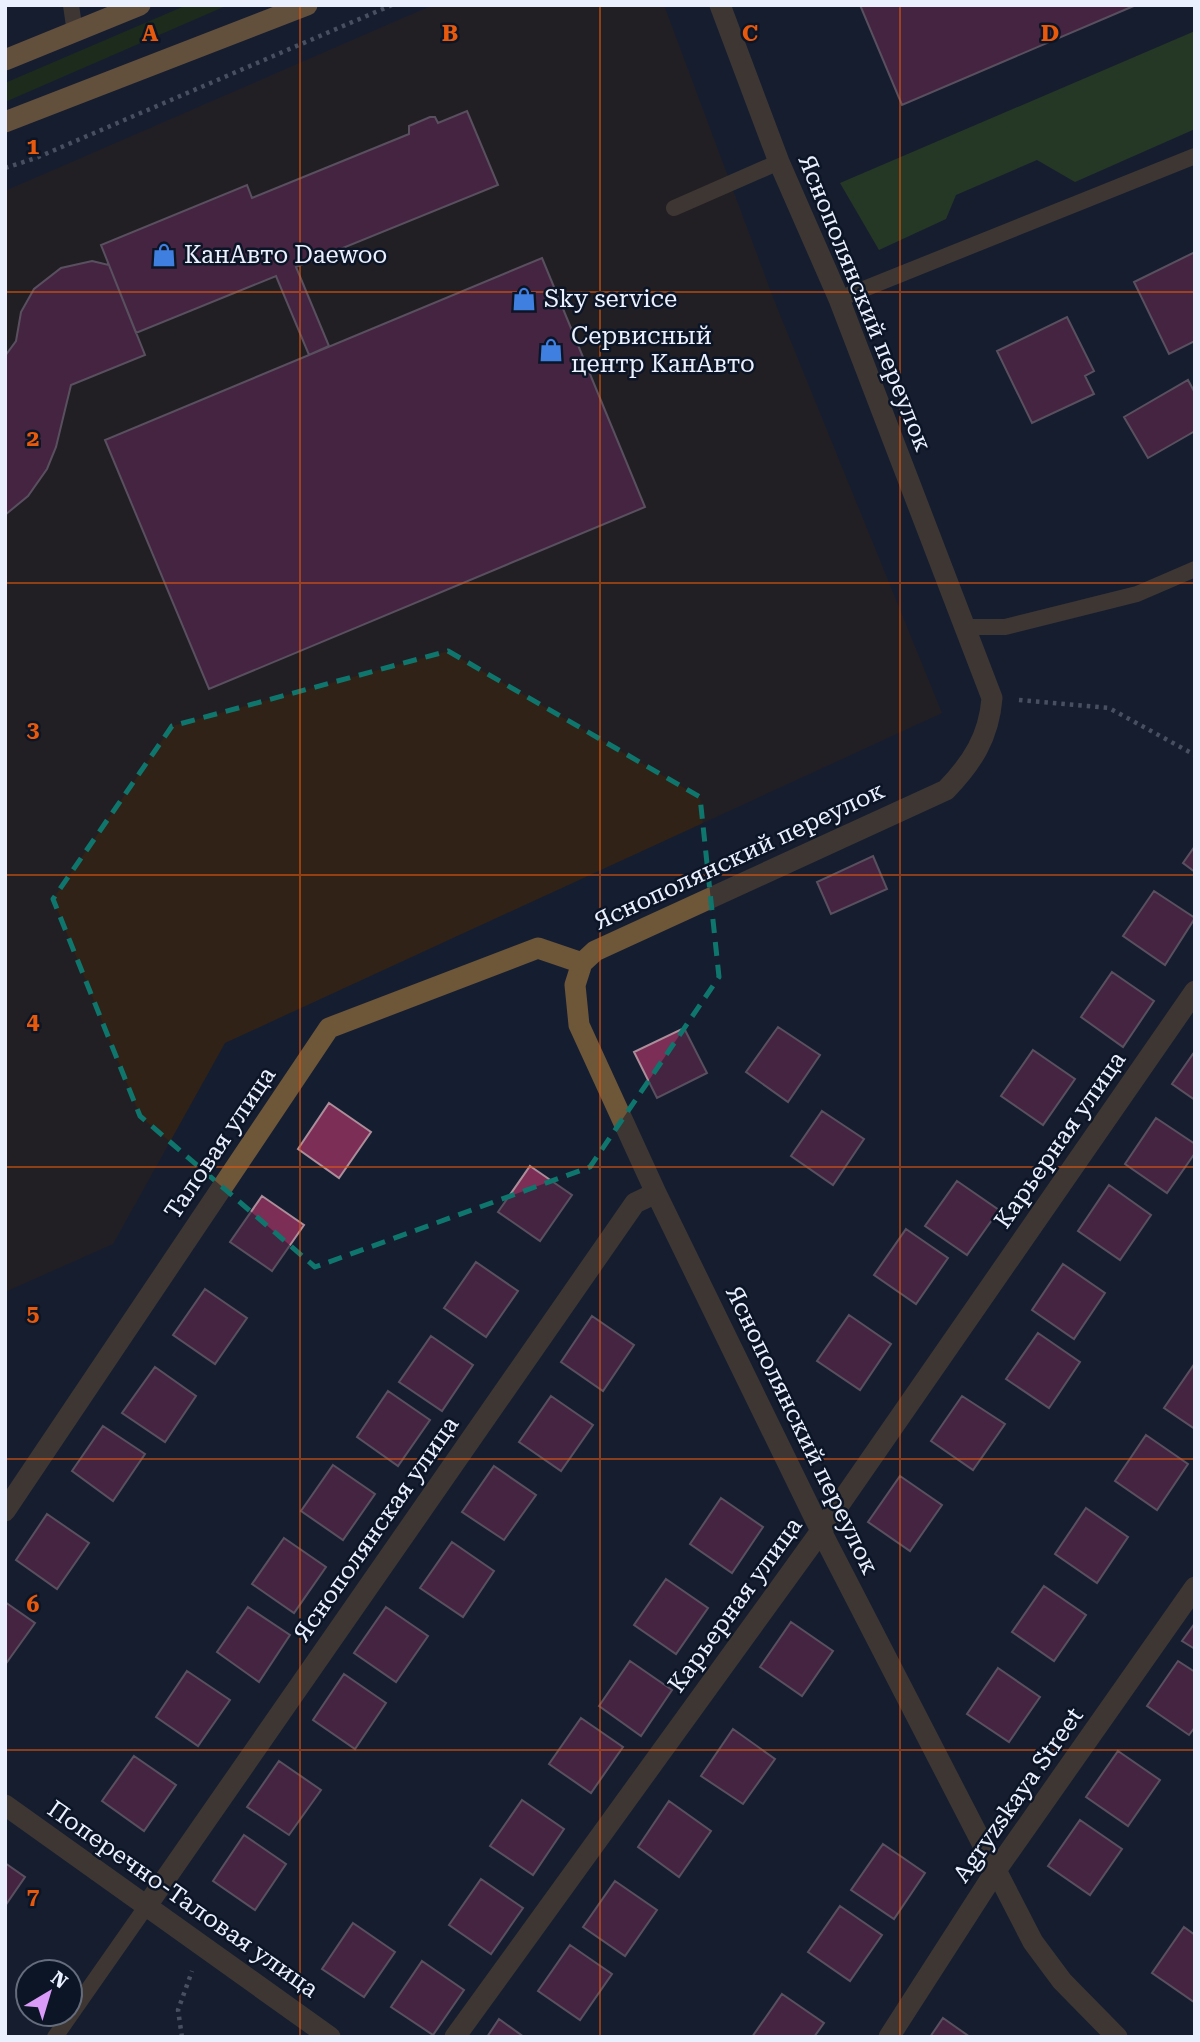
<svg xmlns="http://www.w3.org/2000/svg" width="1200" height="2042" viewBox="0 0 1200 2042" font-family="'Roboto Serif',serif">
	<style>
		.commercial { fill: #302216 }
		.green { fill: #243d04 }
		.forest { fill: #395719 }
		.building { fill: #7d2e57; stroke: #ab8e9a; stroke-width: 2 }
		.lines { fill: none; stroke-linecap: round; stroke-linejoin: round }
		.path { stroke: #848c9c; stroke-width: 4.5; stroke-dasharray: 3.5 5; stroke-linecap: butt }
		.lane { stroke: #6e5639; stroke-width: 16 }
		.street { stroke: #6e5639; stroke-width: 21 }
		.primary { stroke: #bf8d4d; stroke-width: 21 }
		.marked { fill: none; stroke: #0f766e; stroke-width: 5; stroke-dasharray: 14 9; stroke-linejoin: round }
		.grid { fill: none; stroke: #e8590c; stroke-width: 2; stroke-opacity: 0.55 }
		.labels { text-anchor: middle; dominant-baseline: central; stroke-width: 5; stroke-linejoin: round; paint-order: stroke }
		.poi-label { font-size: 24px; fill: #eaf0fe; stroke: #0c1526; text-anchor: start }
		.street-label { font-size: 24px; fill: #eaf0fe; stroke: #0c1526 }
		.grid-label { font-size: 23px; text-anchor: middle; font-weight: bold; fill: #e8590c; stroke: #0c1526; stroke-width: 5; stroke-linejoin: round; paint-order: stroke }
	</style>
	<rect width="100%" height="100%" fill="#151e30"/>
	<path class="commercial" d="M433,5H664L774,300L942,713L225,1043L113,1244L5,1292V191Z"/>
	<path class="green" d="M187,5H228L5,102V83Z"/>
	<path class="forest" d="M1195,31V129L1075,182L1037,160L956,195L946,219L879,250L840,183Z"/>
	<path class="building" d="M860,5H1136L902,105Z
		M467,111L498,185L296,267L329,346L309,355L276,276L136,333L101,245L247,185L252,198L409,134V126L430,117H435L438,123Z
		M1195,252V341L1169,354L1134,282Z
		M542,258L645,507L209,689L105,440Z
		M92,261L109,265L145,355L71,385L56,447L47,469L28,496L5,515V356L16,341L21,312L34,289L61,268Z
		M1067,317L1094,371L1085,376L1094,394L1032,423L997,351Z
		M1188,380L1195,393V431L1148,458L1124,417Z
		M1195,846V872L1183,863Z
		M873,856L887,889L831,914L817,882Z
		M1154,891L1195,918L1165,965L1123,936Z
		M1112,972L1154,1001L1123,1047L1081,1017Z
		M778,1027L820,1055L788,1102L746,1072Z
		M684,1028L707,1073L657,1098L634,1052Z
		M1033,1050L1075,1079L1043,1125L1001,1096Z
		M1195,1051V1100L1172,1084Z
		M329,1103L371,1132L339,1178L298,1149Z
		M822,1111L864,1139L833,1185L791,1156Z
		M1156,1118L1195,1144V1153L1167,1193L1125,1164Z
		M530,1166L572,1195L540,1241L498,1212Z
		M957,1181L999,1210L967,1255L925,1226Z
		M1109,1185L1151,1215L1120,1260L1078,1231Z
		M262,1196L304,1225L272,1271L230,1242Z
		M906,1229L948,1258L916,1304L874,1275Z
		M476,1262L518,1291L486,1337L444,1308Z
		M1063,1264L1105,1293L1074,1339L1032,1310Z
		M205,1289L247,1318L215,1364L173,1335Z
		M849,1315L891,1344L860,1390L817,1361Z
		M592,1316L634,1345L603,1391L561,1362Z
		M1038,1333L1080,1362L1049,1408L1006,1379Z
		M431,1336L473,1365L442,1411L399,1382Z
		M1195,1363V1429L1164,1408Z
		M155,1367L196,1396L165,1442L122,1413Z
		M388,1391L430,1420L398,1466L357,1437Z
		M551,1396L593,1425L561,1471L519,1442Z
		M962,1396L1005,1424L973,1470L931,1441Z
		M103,1426L145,1454L113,1501L72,1471Z
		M1146,1435L1188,1464L1157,1510L1115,1481Z
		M333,1465L375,1494L343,1540L301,1511Z
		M494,1466L536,1495L504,1540L462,1512Z
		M900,1476L942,1505L910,1551L868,1522Z
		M721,1498L763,1527L732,1573L690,1544Z
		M1086,1508L1128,1537L1097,1583L1055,1554Z
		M47,1514L89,1543L57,1589L16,1560Z
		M284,1538L326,1567L294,1613L252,1584Z
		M452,1542L494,1571L463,1617L420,1588Z
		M666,1579L708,1608L676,1654L634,1625Z
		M1044,1586L1086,1615L1054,1661L1012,1632Z
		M5,1602L35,1623L5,1665Z
		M248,1607L290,1635L259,1682L217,1652Z
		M386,1607L428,1636L396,1682L354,1653Z
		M791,1622L833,1651L802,1696L760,1667Z
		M1195,1623V1649L1182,1641Z
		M630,1661L672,1690L641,1736L599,1706Z
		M1178,1661L1195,1672V1727L1189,1735L1147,1706Z
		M998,1668L1040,1697L1009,1742L967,1714Z
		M187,1671L230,1700L198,1746L156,1717Z
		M344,1674L386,1703L355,1749L313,1720Z
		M581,1718L623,1747L591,1793L549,1764Z
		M733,1729L775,1759L743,1804L701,1776Z
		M1118,1751L1160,1780L1128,1826L1086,1797Z
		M134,1756L176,1785L144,1831L102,1801Z
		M279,1761L321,1790L289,1835L247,1807Z
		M522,1800L564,1829L533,1875L490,1846Z
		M669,1801L711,1831L679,1877L638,1847Z
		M1080,1820L1122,1849L1090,1895L1048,1866Z
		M244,1835L286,1864L255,1910L213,1881Z
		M883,1844L925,1873L894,1919L851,1890Z
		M5,1863L25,1877L5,1906Z
		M481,1879L523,1908L491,1954L449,1925Z
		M615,1881L657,1910L625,1956L583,1927Z
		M840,1906L882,1935L850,1981L808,1952Z
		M353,1923L395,1952L364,1997L322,1969Z
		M1184,1927L1195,1935L1194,2002L1152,1973Z
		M570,1945L612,1974L580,2020L538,1991Z
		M422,1961L464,1990L433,2035L391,2007Z
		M782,1994L824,2023L814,2037H752Z
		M943,2018L970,2037H930Z
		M499,2019L524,2037H487Z"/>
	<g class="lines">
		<path class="path" d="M5,168L36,158L392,5
			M1019,700L1109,708L1195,755
			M182,2037L178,2010L192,1971"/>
		<path class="lane" d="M71,5L75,33
			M674,208L779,162
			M839,299L1195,156
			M965,627H1005L1137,594L1195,569
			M55,2037L148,1904"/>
		<path class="street" d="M720,5L779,162L839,299L992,698C989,737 972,763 946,790L595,951L582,963L575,985L579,1025L656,1193L821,1531L1033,1942L1062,1981L1117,2037
			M5,1511L329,1028L538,948L582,963
			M5,1805L330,2037
			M148,1904L635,1203L656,1193
			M455,2037L821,1531L1195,991
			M889,2037L997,1869L1195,1587"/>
		<path class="primary" d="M5,60L140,5
			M5,122L307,5"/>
	</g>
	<path d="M0 0H1200V2042H0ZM448,651L700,797L719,977L590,1167L315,1267L140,1116L53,899L172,726Z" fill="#151e30" fill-opacity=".55" fill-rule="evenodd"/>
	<path class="marked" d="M448,651L700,797L719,977L590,1167L315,1267L140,1116L53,899L172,726Z"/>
	<path class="grid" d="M300,5V2037M600,5V2037M900,5V2037M5,292H1195M5,583H1195M5,875H1195M5,1167H1195M5,1459H1195M5,1750H1195"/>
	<defs>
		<g id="shop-bare" transform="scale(1.89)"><path d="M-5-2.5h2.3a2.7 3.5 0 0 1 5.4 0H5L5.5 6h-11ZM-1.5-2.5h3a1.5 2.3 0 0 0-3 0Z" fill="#3f7fe0" stroke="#0c1526" stroke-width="2.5" paint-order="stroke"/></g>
	</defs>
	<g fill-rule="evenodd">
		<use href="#shop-bare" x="164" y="255"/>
		<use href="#shop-bare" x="524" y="299"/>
		<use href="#shop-bare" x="551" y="350"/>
	</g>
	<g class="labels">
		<g class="poi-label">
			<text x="184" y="255">КанАвто Daewoo</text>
			<text x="544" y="299">Sky service</text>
			<text x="571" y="336">Сервисный<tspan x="571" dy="28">центр КанАвто</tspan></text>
		</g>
		<g class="street-label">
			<text transform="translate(865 303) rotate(68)">Яснополянский переулок</text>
			<text transform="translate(739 856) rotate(-25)">Яснополянский переулок</text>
			<text transform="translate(1060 1140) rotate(-55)">Карьерная улица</text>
			<text transform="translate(220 1143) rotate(-56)">Таловая улица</text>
			<text transform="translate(802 1430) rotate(64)">Яснополянский переулок</text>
			<text transform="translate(376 1529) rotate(-55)">Яснополянская улица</text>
			<text transform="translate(735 1605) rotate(-54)">Карьерная улица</text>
			<text transform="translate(1018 1795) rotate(-55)">Agryzskaya Street</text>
			<text transform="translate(183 1899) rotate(35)">Поперечно-Таловая улица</text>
		</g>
	</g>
	<g class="grid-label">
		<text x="150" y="41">A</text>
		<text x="450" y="41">B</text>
		<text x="750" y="41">C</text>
		<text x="1050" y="41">D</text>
		<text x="33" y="154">1</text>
		<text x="33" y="446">2</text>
		<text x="33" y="737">3</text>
		<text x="33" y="1029">4</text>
		<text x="33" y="1321">5</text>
		<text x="33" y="1612">6</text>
		<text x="33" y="1904">7</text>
	</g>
	<rect width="1200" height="2042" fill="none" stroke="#eaf0fe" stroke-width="14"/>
	<g transform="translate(49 1993) rotate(38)"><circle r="33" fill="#0c1526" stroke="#656d7c" stroke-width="2"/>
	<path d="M0-5L12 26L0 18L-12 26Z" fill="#da9af7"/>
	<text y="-10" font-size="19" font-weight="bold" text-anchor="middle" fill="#eaf0fe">N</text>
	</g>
</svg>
